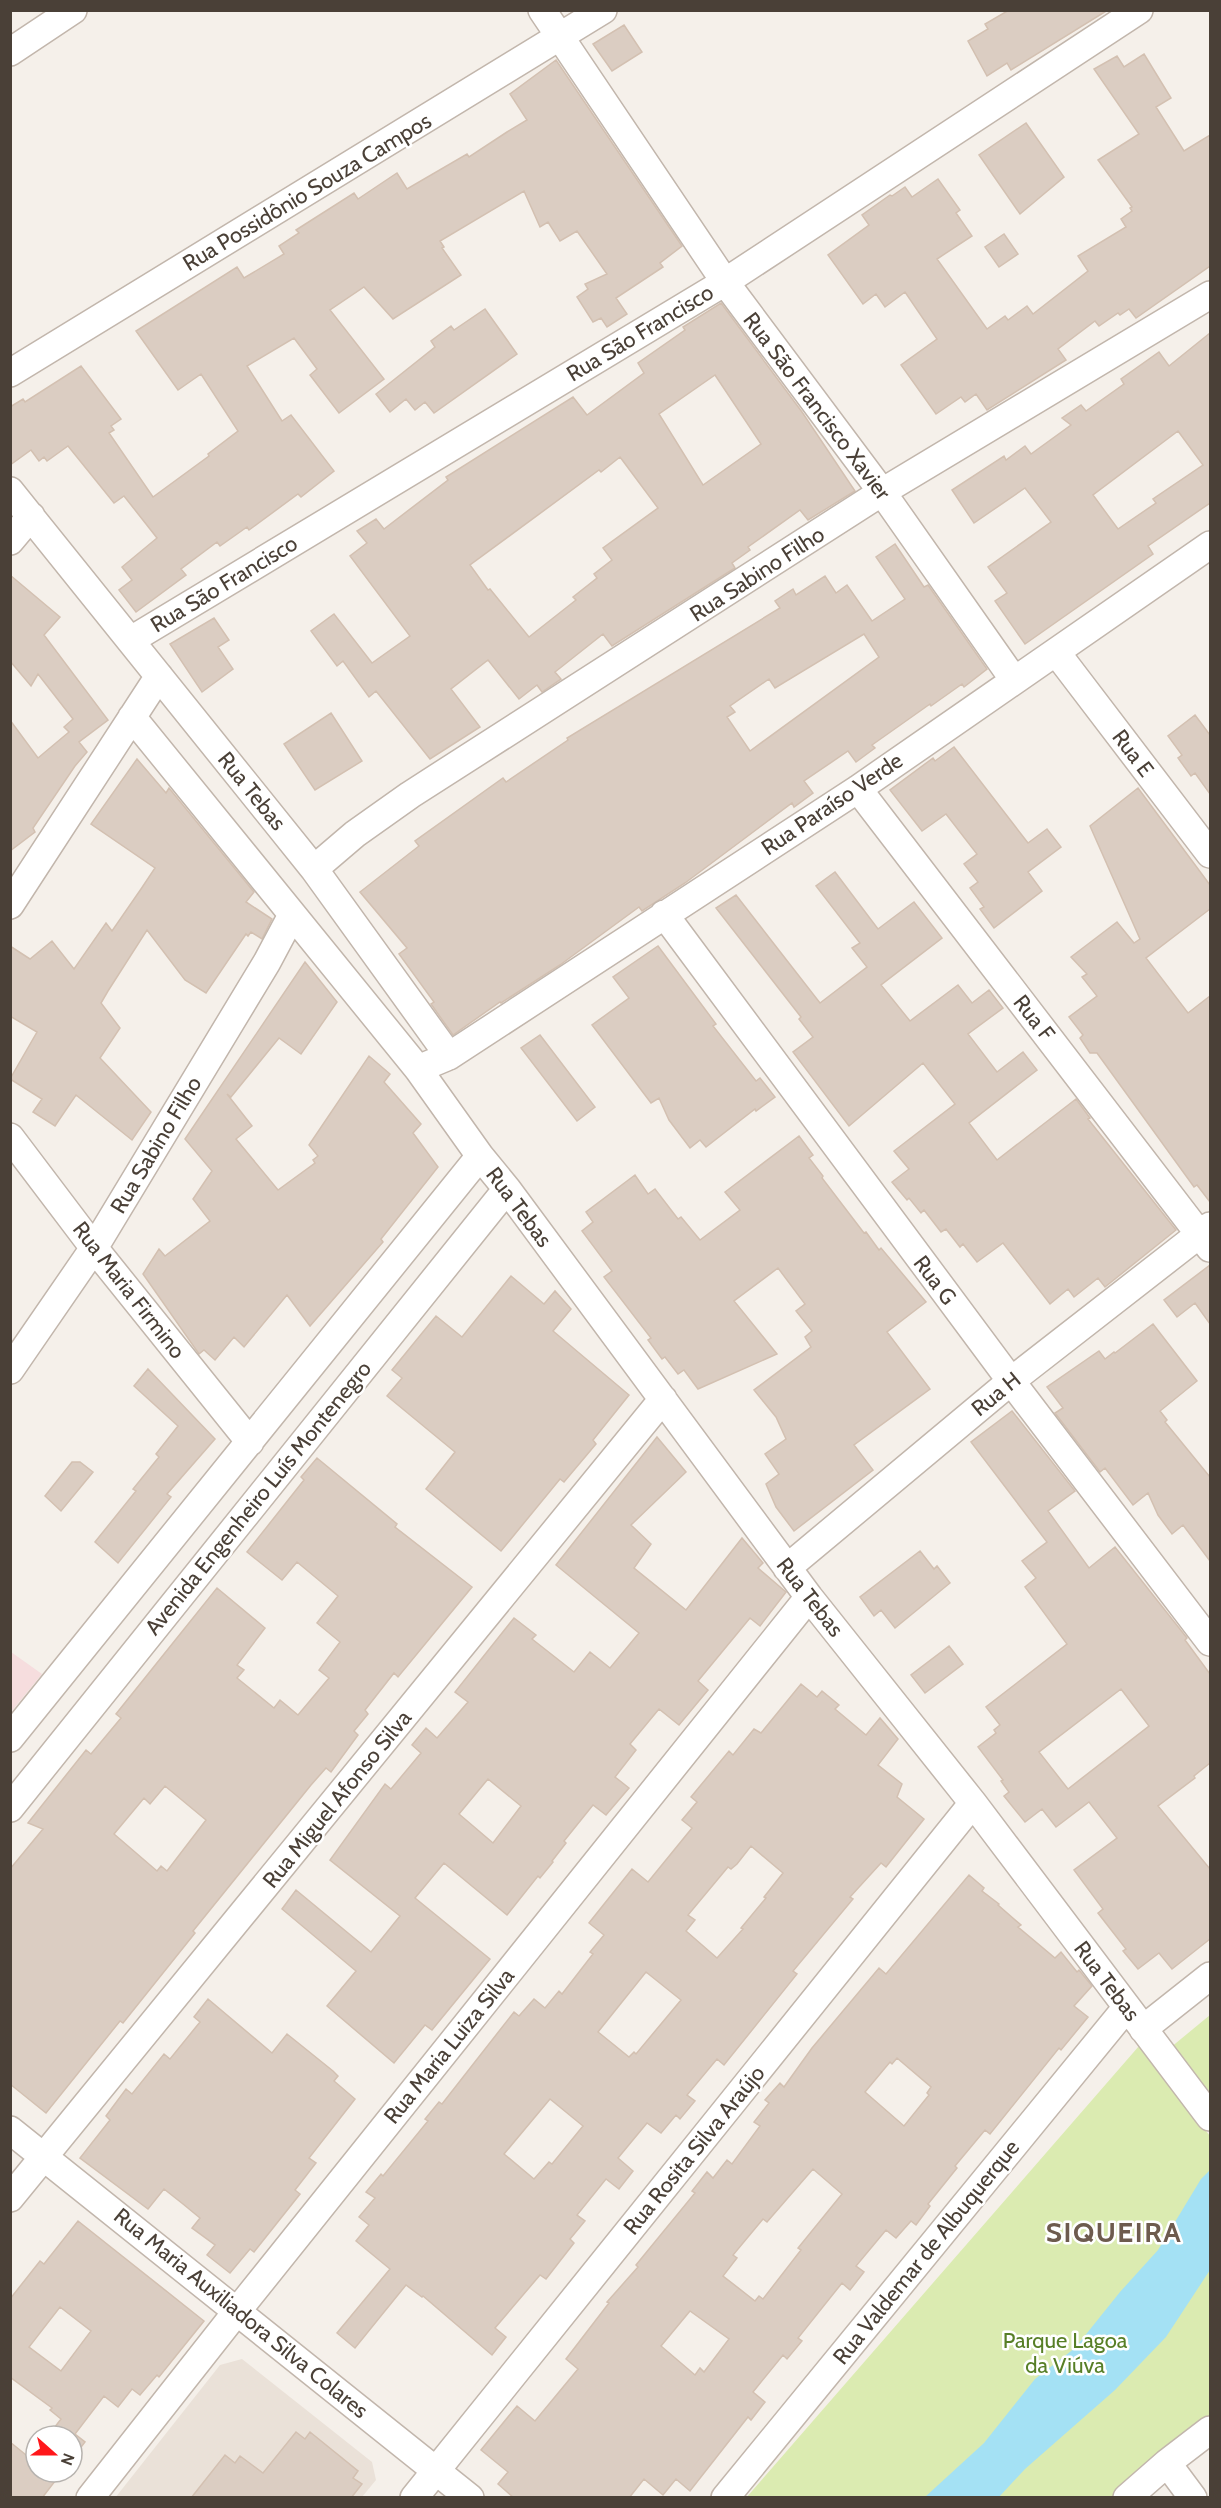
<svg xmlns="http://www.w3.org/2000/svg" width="1221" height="2508" viewBox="0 0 1221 2508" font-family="Cabin,sans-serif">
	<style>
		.residential { fill: #eae1d8 }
		.medical { fill: #f6ddde }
		.green { fill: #dbebb1 }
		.water { fill: #a4e1f4 }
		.building { fill: #dbcdc2; stroke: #d3c0b1; stroke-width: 1.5; fill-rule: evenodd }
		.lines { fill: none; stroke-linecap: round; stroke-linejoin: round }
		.street-casing { stroke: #c2b6ac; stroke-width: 30 }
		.street { stroke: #fff; stroke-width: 27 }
		.labels { text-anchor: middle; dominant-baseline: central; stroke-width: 5; stroke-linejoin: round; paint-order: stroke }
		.street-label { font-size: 22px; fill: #4a4037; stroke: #fff }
		.park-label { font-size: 22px; fill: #577f27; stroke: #fff }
		.district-label { font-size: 28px; font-weight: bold; letter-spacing: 1.5px; fill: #6d5b4e; stroke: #fff }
	</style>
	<rect width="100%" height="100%" fill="#f5f0ea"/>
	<path class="residential" d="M242,2359L372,2462L376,2480L362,2497L115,2498L220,2365Z"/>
	<path class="medical" d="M11,1652L42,1674L11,1712Z"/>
	<path class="green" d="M1210,2015V2102L1170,2048Z
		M1139,2046L1210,2136V2426L1119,2497L746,2498Z"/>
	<path class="water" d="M1210,2170V2270L1166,2337L1115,2390L1025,2469L999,2497H925L984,2443L1035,2379L1075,2348L1120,2292L1158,2250L1201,2179Z"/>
	<path class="building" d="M1009,10H1108L1011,70L1007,63L987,76L968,41L988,29L985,24Z
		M624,25L642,52L612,71L593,44Z
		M1144,54L1171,98L1156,107L1184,151L1210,135V266L1136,318L1129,309L1120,315L1118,313L1099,326L1095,321L1058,349L1066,360L987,410L976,394L965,402L961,397L936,414L901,365L937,339L905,292L885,307L876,294L863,304L828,255L869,225L862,215L890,195L892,196L905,187L912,197L938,179L960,210L956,213L972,236L937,259L987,329L1005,316L1008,320L1027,306L1033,314L1088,271L1078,256L1126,227L1121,219L1132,211L1130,208L1132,207L1098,160L1139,134L1094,69L1117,56L1124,67Z
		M556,60L682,246L660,263L663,267L616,298L627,314L607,327L601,318L593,322L577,297L588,289L585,284L607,274L577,231L560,241L548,222L540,227L524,191L440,241L444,247L442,248L461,275L393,319L364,287L330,310L384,379L339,413L310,375L317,369L294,338L247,366L282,421L291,415L334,471L301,497L298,494L249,530L247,527L220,546L217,542L181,569L186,575L136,612L119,590L132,580L122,567L157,538L124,496L114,503L68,446L47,461L44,457L39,461L31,450L10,465V407L23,399L25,402L81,366L121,419L111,426L114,430L109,433L153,497L209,456L208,454L238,431L201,374L178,390L136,331L237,267L244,278L284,254L279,246L299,233L296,230L354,193L358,199L397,173L407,189L467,154L469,157L507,132L527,120L510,94Z
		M1026,123L1064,177L1020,214L979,155Z
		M1004,234L1018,254L999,267L985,247Z
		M721,303L802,412L855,491L808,520L800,510L748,547L750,550L732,563L735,568L612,646L603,634L555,672L561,679L542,692L537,685L519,699L488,660L451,689L480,727L430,759L376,691L369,697L343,661L337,666L311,631L334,614L372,663L410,636L350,556L367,543L357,531L376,519L384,529L448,480L446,477L573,397L587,415L644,373L638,363L685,330L683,327ZM715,375L761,444L703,485L659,414ZM620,457L658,508L603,548L612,560L594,574L597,578L573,597L576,600L529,637L490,589L488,590L470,565L599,470L601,472Z
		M485,309L517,354L434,413L425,402L415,410L406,399L390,412L376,394L435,347L431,341L451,326L454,330Z
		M1210,333V503L1148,546L1153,554L1025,644L995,601L1007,593L988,567L1051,522L1025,488L974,523L952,490L1004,456L1006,460L1025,446L1031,454L1071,425L1062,418L1081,405L1086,411L1124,384L1121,379L1159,352L1169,366ZM1178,431L1203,465L1153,499L1156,503L1118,529L1093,495Z
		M895,544L924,587L928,585L987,669L964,687L962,684L931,706L930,704L872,745L875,748L856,762L848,751L804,781L813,793L794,807L792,803L685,883L642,911L639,907L560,965L501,1003L500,1002L453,1035L431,1004L434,1002L399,954L407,948L360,892L419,846L415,841L503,778L506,782L568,740L567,738L780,608L775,601L793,589L796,595L825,576L836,593L847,585L872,621L905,599L876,557ZM864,634L879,657L750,751L727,717L735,712L730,706L769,679L775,688Z
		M10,575L60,617L44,635L108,720L79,742L87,752L75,766L33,828L35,832L10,851V720L38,758L69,732L64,727L73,719L38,674L31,686L10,661Z
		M214,618L229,640L218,647L233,669L202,692L170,644Z
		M331,713L362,761L315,790L284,744Z
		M1195,715L1210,735V794L1195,773L1191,776L1178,758L1182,755L1168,736Z
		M954,747L1028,843L1047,829L1061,847L1028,872L1042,891L994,928L980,909L984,907L970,888L978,882L964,864L977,854L946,814L922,831L890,790L933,758L935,761Z
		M137,759L166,793L169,788L254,892L246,902L272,919L262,939L251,932L248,936L246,934L206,993L185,980L147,930L108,991L101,1003L120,1028L100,1058L151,1112L132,1140L76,1095L55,1126L33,1112L42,1099L10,1079L37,1032L10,1016V946L30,959L52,941L74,969L106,923L112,931L141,889L155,868L91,824Z
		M1138,788L1210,885V909L1146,958L1188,1013L1210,996V1202L1197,1185L1194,1187L1097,1053H1090L1080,1038L1083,1035L1069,1017L1097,996L1082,977L1087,974L1071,957L1117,922L1134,943L1140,939L1090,826Z
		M835,872L878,929L914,902L942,938L881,985L910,1021L958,985L972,1003L989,990L1003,1008L968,1034L997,1072L1023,1052L1037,1070L969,1123L997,1160L1076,1099L1090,1118L1088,1119L1176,1230L1105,1287L1098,1278L1074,1297L1068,1289L1050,1304L1003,1243L977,1262L963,1244L960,1247L946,1229L941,1232L924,1210L921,1213L909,1198L907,1200L892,1182L909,1169L894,1151L955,1104L923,1063L849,1126L793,1052L813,1037L799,1019L801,1017L716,908L736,895L820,1003L867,967L852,948L860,943L816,886Z
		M658,946L716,1024L713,1026L756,1081L760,1078L775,1097L756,1111L755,1109L706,1147L700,1140L690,1148L669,1120L659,1098L651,1103L592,1025L629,998L613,977Z
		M305,962L337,1002L301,1054L279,1038L231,1097L227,1094L252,1126L236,1139L278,1190L315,1163L313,1160L318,1156L309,1145L369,1056L390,1074L384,1082L421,1124L413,1133L438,1167L381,1239L383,1242L310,1326L287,1295L244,1347L234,1337L215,1360L204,1350L199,1354L143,1274L159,1249L165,1256L210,1221L193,1199L212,1171L185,1139Z
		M540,1035L595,1107L577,1121L521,1048Z
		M799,1136L813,1155L809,1158L823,1176L822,1178L864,1233L866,1232L879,1250L881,1248L926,1302L887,1332L930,1389L854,1445L873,1470L794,1531L776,1507L766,1484L779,1474L765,1454L786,1439L776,1417L754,1390L811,1347L805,1337L812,1331L796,1311L805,1304L778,1268L734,1301L777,1354L698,1389L684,1370L678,1374L665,1357L662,1359L648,1340L651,1338L604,1277L612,1271L582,1231L593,1222L586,1212L635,1175L648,1194L655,1189L678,1219L681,1217L700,1240L740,1210L725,1192Z
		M1210,1265V1324L1195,1303L1177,1317L1164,1300Z
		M511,1276L544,1304L555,1291L571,1309L553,1331L629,1395L593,1440L596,1444L564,1482L560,1479L501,1551L426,1489L455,1452L387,1396L402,1378L392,1370L436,1316L462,1337Z
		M1153,1324L1197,1381L1160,1411L1167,1420L1165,1422L1210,1477V1561L1183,1525L1172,1534L1158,1515L1148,1493L1133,1505L1105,1468L1100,1472L1055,1413L1063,1408L1047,1387L1099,1351L1105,1359L1114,1352L1115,1353Z
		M148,1369L215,1439L167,1494L171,1497L118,1563L95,1542L136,1491L133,1489L159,1457L156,1454L178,1426L134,1386Z
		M1012,1411L1075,1491L1048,1511L1089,1568L1115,1547L1187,1638L1185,1640L1210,1674V1763L1194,1776L1195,1778L1158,1806L1210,1869V1939L1172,1969L1159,1953L1138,1969L1123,1951L1126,1949L1098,1913L1103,1909L1074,1870L1117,1838L1089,1802L1056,1827L1042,1809L1025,1822L1004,1796L1009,1792L1001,1781L1003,1780L978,1747L996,1733L994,1730L1000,1725L986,1707L1067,1644L1025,1587L1036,1578L1022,1561L1047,1542L971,1442ZM1121,1689L1149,1726L1068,1789L1039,1752Z
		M657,1437L686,1472L631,1525L651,1544L634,1568L686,1610L742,1538L763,1563L758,1568L786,1592L760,1626L750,1618L698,1681L708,1690L679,1725L659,1709L630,1744L636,1750L615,1777L629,1788L606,1815L593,1805L564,1841L566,1843L552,1861L553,1862L540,1878L538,1876L507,1915L444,1863L415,1898L490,1959L432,2030L425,2025L394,2063L327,2006L356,1971L282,1909L296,1890L371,1952L400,1916L330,1860L385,1784L391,1789L421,1753L412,1745L426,1728L437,1738L468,1702L455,1692L514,1618L536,1635L532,1639L574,1672L590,1652L610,1668L639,1633L556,1565ZM488,1779L521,1806L493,1843L459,1814Z
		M317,1458L397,1524L395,1527L472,1587L398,1677L394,1673L365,1710L368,1714L354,1731L358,1735L331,1772L326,1768L311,1785L193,1931L195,1933L123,2023L120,2021L46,2113L10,2084V1869L43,1829L28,1823L86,1750L91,1754L121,1718L116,1714L217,1588L265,1628L237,1665L244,1670L237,1678L274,1708L280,1700L298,1715L329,1678L319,1670L340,1642L317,1623L338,1596L297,1562L282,1580L247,1552L304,1480L301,1477ZM165,1786L206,1820L167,1871L161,1866L157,1871L114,1834L144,1798L150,1804Z
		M72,1462H80L93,1472L61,1511L45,1496Z
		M920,1551L934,1569L937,1566L950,1583L895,1628L881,1610L874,1616L860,1597Z
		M949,1646L963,1664L925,1693L911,1675Z
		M801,1684L817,1697L822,1691L839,1705L835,1709L866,1735L880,1718L898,1739L878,1765L902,1784L897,1797L924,1819L886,1867L881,1863L850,1897L853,1899L793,1971L797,1974L724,2065L717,2059L687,2095L695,2101L680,2119L676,2115L661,2133L647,2123L618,2158L633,2171L619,2189L606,2179L577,2215L585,2221L570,2239L574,2243L546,2279L540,2275L495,2328L506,2337L492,2355L423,2296L422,2297L406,2285L355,2348L337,2333L390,2269L356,2241L369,2225L359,2217L375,2198L366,2192L381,2174L383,2176L428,2121L425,2119L439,2102L442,2104L514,2012L519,2016L534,1999L545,2008L559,1991L562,1994L593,1954L590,1952L604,1935L589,1923L632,1869L648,1882L692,1828L682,1820L697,1802L691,1797L729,1751L733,1755L754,1729L761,1733ZM751,1846L783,1873L764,1897L766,1898L741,1928L743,1929L717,1958L686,1931L695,1920L688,1915L728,1867L731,1869L737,1864ZM646,1972L681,2000L636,2054L634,2052L629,2057L598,2032ZM550,2099L583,2126L552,2164L549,2162L534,2179L504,2154Z
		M969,1875L984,1888L982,1891L999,1904L998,1905L1021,1925L1018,1927L1055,1958L1061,1952L1077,1972L1079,1970L1092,1986L1074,2006L1088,2017L1061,2050L1059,2048L990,2134L985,2130L955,2166L957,2168L928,2204L930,2206L916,2225L911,2221L896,2238L886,2230L856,2266L864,2272L850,2290L842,2283L798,2338L802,2341L787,2359L783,2355L753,2392L765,2402L751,2420L748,2417L690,2491L676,2479L663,2495L644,2479L629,2498H514L498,2484L508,2472L481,2450L517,2406L535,2421L578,2369L566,2359L609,2303L607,2302L638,2267L636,2265L695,2193L692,2191L707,2172L713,2178L727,2160L732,2164L760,2126L754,2122L769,2103L765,2100L780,2083L784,2087L812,2048L879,1968L886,1974ZM897,2058L931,2087L927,2093L929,2095L904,2126L865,2092L890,2062L892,2064ZM813,2169L842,2194L798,2248L801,2250L763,2299L759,2296L755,2301L723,2276L737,2258L733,2255L763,2219L767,2222ZM690,2311L729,2339L704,2372L700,2368L695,2375L661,2346Z
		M208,1999L272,2053L287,2034L333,2071L338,2076L334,2081L355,2099L309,2158L316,2163L295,2190L300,2194L254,2252L250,2249L230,2273L207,2255L215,2245L192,2228L200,2218L183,2204L164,2189L148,2209L80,2158L110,2120L106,2116L126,2089L132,2094L164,2054L170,2059L200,2022L194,2017Z
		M78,2221L204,2321L159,2377L157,2375L140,2395L132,2389L118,2407L104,2396L75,2434L85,2442L72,2459V2436H48L61,2419L50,2410L52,2408L10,2377V2299L40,2261L44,2264ZM60,2307L91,2331L61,2371L29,2347Z
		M296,2432L305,2439L310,2432L358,2471L353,2478L362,2484L351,2498H191L225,2455L235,2463L240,2456L263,2473Z
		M10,2442L31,2459L36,2452V2472H62L42,2498H10Z"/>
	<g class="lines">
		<g class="street-casing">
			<path id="street" d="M542,10L725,282L882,492L1014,680
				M10,52L73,10
				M10,373L603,10
				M10,491L314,869L449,1056
				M10,541L31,516
				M131,640L725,282L1139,10
				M1056,652L1210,854
				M132,717L418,1069L480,1156L507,1189L809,1597L973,1803L1210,2117
				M858,789L1210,1248
				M314,869L355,834L410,795L882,492L1210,295
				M10,905L159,676
				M664,914L1011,1381L1210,1642
				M418,1069L449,1056L858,789L1210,545
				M10,1137L94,1248L250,1442
				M10,1370L94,1248L267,962L292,915
				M787,1568L1011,1381L1210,1226
				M10,1738L480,1156
				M10,1808L507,1189
				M1143,2029L1210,1976
				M10,2130L470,2498
				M10,2198L663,1399
				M1167,2463L1193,2498
				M90,2498L238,2310L809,1597
				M414,2498L973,1803
				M725,2498L1127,2007
				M1127,2498L1167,2463L1210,2430"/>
		</g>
		<use href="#street" class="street"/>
	</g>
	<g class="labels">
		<g class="street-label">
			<text transform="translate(307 192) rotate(-31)">Rua Possidônio Souza Campos</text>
			<text transform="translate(640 333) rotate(-31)">Rua São Francisco</text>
			<text transform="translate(817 406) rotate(53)">Rua São Francisco Xavier</text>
			<text transform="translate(757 574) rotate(-33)">Rua Sabino Filho</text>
			<text transform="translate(224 584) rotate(-31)">Rua São Francisco</text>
			<text transform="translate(1133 753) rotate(53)">Rua E</text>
			<text transform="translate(252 791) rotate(51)">Rua Tebas</text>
			<text transform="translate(832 804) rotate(-34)">Rua Paraíso Verde</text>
			<text transform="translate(1034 1018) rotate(52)">Rua F</text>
			<text transform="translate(156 1145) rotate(-59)">Rua Sabino Filho</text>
			<text transform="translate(519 1207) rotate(53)">Rua Tebas</text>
			<text transform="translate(935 1280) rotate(53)">Rua G</text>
			<text transform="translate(129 1290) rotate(52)">Rua Maria Firmino</text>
			<text transform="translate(996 1394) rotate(-39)">Rua H</text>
			<text transform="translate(258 1498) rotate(-51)">Avenida Engenheiro Luís Montenegro</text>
			<text transform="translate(810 1597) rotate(52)">Rua Tebas</text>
			<text transform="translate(337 1799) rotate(-51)">Rua Miguel Afonso Silva</text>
			<text transform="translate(1107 1981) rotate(53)">Rua Tebas</text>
			<text transform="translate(449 2046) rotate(-51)">Rua Maria Luiza Silva</text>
			<text transform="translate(694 2150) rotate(-51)">Rua Rosita Silva Araújo</text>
			<text transform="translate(926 2252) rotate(-51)">Rua Valdemar de Albuquerque</text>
			<text transform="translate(241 2313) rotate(39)">Rua Maria Auxiliadora Silva Colares</text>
		</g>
		<g class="park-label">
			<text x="1065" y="2340">Parque Lagoa<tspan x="1065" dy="25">da Viúva</tspan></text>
		</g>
		<g class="district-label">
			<text x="1114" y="2232">SIQUEIRA</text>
		</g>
	</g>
	<rect width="1221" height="2508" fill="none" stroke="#4a4037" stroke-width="24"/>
	<g transform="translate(54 2454) rotate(111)"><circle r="28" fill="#ffffff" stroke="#b7b3af" stroke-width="1.5"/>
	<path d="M0-4.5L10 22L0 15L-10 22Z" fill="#ff171b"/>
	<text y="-9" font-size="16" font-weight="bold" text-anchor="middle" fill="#4a4037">N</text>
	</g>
</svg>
